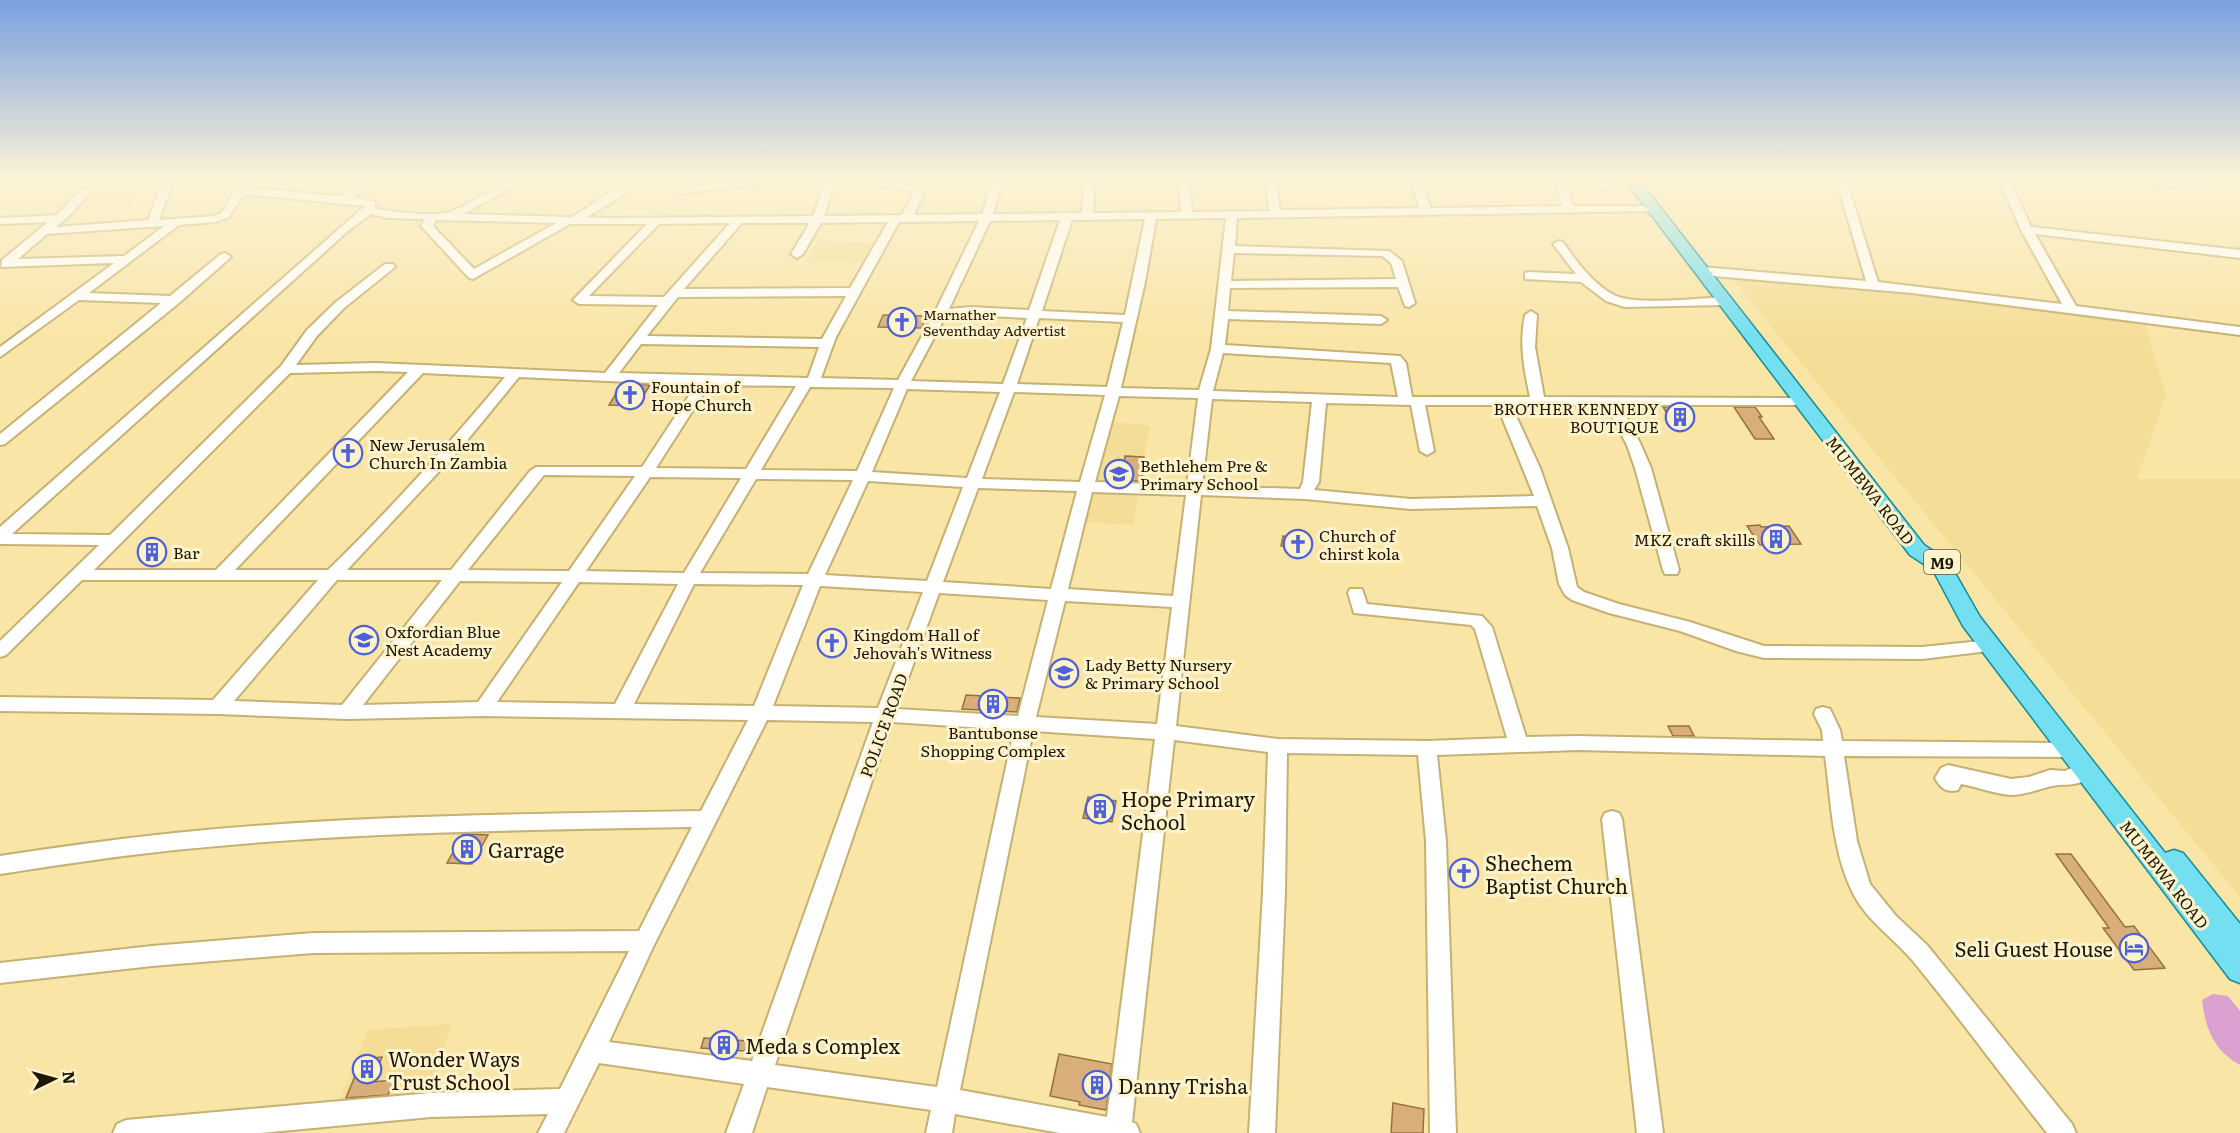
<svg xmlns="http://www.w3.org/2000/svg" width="2240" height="1133" viewBox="0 0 2240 1133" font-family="Literata,serif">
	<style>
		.built { fill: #f4dd96 }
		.green { fill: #dba1d1 }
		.building { fill: #d8af7b; stroke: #97713e; stroke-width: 1.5 }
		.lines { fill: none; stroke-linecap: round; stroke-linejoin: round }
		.minor-casing { stroke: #c4b173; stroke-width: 4 }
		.major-casing { stroke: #188b96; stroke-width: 3 }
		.minor { fill: #fff; fill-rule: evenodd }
		.major { fill: #73dff1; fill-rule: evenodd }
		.labels { text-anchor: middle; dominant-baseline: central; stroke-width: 6; stroke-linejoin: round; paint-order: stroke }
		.far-poi-label { font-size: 14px; fill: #1d1600; stroke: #fff3cd; text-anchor: start }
		.shield { fill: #fff3cd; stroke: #61583e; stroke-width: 1.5 }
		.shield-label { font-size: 15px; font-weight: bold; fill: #1d1600 }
		.poi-label { font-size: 16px; fill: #1d1600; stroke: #fff3cd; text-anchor: start }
		.street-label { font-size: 16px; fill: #1d1600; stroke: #fff3cd }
		.near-poi-label { font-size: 20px; fill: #1d1600; stroke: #fff3cd; text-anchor: start }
	</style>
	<rect width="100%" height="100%" fill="#f9e5a6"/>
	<path class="built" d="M144,182L134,202L128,208L105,209L108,205L75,207L100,186Z
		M818,241L876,243L866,263L807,261Z
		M1728,274L1929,295L2145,325L2166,395L2137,479H2240V897Z
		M1108,421L1150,426L1133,525L1084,522Z
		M452,1024L424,1103L336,1109L368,1030Z"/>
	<path class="green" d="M2213,994L2228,996L2240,1011V1065C2214,1051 2205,1028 2202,1000Z"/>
	<path class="building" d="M883,315L926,316L922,328L878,327Z
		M622,384H626L650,385L637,406L609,405Z
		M1663,407H1684L1694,422L1673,423Z
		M1734,407H1755L1762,417H1759L1774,439H1755Z
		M1125,456L1144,457L1142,481H1122Z
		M1760,525L1761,527L1789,526L1801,544L1760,545L1747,526Z
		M1283,536L1308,539L1306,550L1281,546Z
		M966,695L1020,698L1017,712L962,709Z
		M1668,726H1689L1694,736H1673Z
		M1088,797L1116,801L1112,822L1083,818Z
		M463,834L488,835L472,864L447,863Z
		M2056,854H2071L2125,927L2134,926L2165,968L2134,970L2103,928H2109Z
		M704,1038L748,1041L745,1051L701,1048Z
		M1059,1054L1112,1064L1106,1110L1079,1105L1080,1102L1050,1096Z
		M382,1057L372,1082L394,1080L388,1095L346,1098L362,1059Z
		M1393,1103L1424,1109L1423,1133H1391Z"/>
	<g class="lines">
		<g class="minor-casing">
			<path id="minor" d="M164,179H174L159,220L214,216L221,213L237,188L241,187L340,196L371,179H384L353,197L375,202V208C389,212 437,217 449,212C476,203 500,179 529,179L463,214L572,217L616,189L624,179H634C627,197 603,207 587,217L607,218L813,216L824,185L817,179H831L834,185L824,216L902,215L914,192L879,185L877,179H887L924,188L925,190L914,215L982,214L993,179H1003L993,214L1082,213L1085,179H1095L1093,213L1181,212L1179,179H1189L1192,212L1269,211L1265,179H1275L1280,210L1420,208L1410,179H1420L1431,208L1562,206L1554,179H1564L1573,206H1658V210L1654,211L1237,218L1235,246L1389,251L1402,261L1415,303L1409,307L1405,306L1398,287L1230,288L1228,311L1381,316L1387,320L1381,324L1228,319L1225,345L1400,356L1406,363L1412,397H1530C1524,369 1519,343 1525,315L1531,311L1537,315L1535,347L1544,397L1808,398L1810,401L1803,405H1620L1641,445L1651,468L1679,570L1677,574H1665L1663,570L1635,468L1627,445L1606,405H1511L1540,468L1568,548L1577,587L1584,592L1619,604L1690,622L1764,646L1922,647L1991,640L1997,642L2000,646L1997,650L1922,659L1764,658L1736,651L1680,631L1609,613L1572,600L1565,595L1559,584L1552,548L1537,506L1411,509L1305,499L1201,495L1176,726L1278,739L1427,741L1507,738L1475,629L1471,625L1354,613L1348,593L1350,589H1362L1367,604L1482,616L1492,627L1526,737L1577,736L1823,741L1822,730L1814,714L1816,709L1823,707L1830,709L1840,730L1842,741L2070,743L2077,745L2080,750L2077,755L2070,757L1844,756L1857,841L1870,884L1896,916L1927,945L2072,1124L2076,1133H2047C2002,1076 1959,1017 1913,961C1893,937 1864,919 1851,889C1832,848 1831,800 1825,756L1577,750L1437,755L1446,841L1456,1133H1430L1426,841L1418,755L1287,753L1285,893L1275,1133H1249L1263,893L1268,752L1174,740L1132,1122L1136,1124L1140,1133H1060L955,1114L952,1133H926L931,1110L767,1087L752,1133H726L744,1084L599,1063L564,1133H538L548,1114L431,1117L260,1133H113L117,1124L126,1120L431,1093L560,1089L629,951L313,953L152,966L0,983V963L152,946L313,933L639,931L692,827C520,830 347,832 175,850C117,856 58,865 0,874V856C58,847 117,839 175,833C350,815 526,814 701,811L748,720L483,716L347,719L218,714L0,711V697L213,700L318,580H82L6,655L0,657V641L99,545L0,544V527L365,206L244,194L229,217L216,222L179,225L89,293L170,296L221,254L225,253L231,257L179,303L5,444L0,445V434L161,303L79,300L0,357V347L114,263L1,267L2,260L48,222L0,224V218L57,215L81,189H89V193L71,214L56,227L148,220ZM371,214L387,218L425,219L421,226L423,228L469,278L473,279L570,224H647L573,300L579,304L658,305L605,373L376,363L296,365L317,336L344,308L395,267L393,264H385L336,302L307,330L281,366L110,535L12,534L348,231ZM1226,218L1211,349L1199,390L1121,388L1145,282L1156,219ZM1145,219L1125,315L1042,311L1072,220ZM436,220L556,223L474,269L433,226ZM1060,220L1029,310L971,307L949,309L990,221ZM979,221L934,314L898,380L821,378L836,337L899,222ZM888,222L850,288L684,289L742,223H810L791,254L797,258L803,254L821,223ZM730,223L664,297L589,296L659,224ZM164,226L124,256L18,259L47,234ZM1234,253L1382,256L1391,263L1396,279L1231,281ZM846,296L822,339L647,336L678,297ZM971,315L1027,318L1003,384L911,381L945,317ZM1039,318L1123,322L1107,387L1017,384ZM641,344L819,347L808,378L619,373ZM1223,353L1391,363L1398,397L1213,391ZM376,371L408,372L216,570H94L290,373ZM423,373L505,377C449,444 391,509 328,570H235ZM519,377L696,385L642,467H536L530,471L451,570H347L460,449ZM709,385L796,386L746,469L656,468ZM810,387L894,388L857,471L761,470ZM907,389L1000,392L967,478L872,472ZM1014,392L1105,395L1080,482L982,479ZM1119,396L1198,398L1187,485L1095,482ZM1212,399L1312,402L1303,482L1300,489L1202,486ZM1326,403L1411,405L1420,451L1427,455L1434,451L1425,405H1497L1534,496L1411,499L1314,490L1319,482ZM544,475L635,476L569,571L468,570ZM650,477L741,478L684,573L586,571ZM756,479L853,480L808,574L700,573ZM868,481L963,487L927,581L825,575ZM978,488L1077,491L1051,589L943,582ZM1092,492L1186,495L1173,596L1068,589ZM337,580H442L342,705L234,701ZM460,581L562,582L478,702L363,705ZM579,582L678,584L615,704L497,702ZM694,584L803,585L754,706L634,704ZM820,586L923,592L878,708L773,706ZM939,593L1048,600L1018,716L897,709ZM1065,601L1172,607L1157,724L1036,717ZM767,720L873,722L752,1061L609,1042L653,947ZM892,722L1014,730L937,1087L775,1065ZM1033,731L1155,739L1107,1117L960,1090Z
				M746,179H776L771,182L677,194L672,191L677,188Z
				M1596,179H1606L1611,188L1606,191L1602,190Z
				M1836,179H1846L1878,282L2062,304L2021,230L1999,179H2009L2031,227L2240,250V258L2035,234L2076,306L2240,327V335L1912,293L1702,275L1696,271L1702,267L1866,281Z
				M2125,179L2196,182L2201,179H2215L2197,188L2130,182Z
				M1559,241L1563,242C1576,261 1593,284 1614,295C1635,306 1701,298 1726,297L1732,301L1726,305L1625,307L1606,301L1581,282L1525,279V273L1529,272L1576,274L1553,244Z
				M2084,762L2091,765L2094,770C2083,790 2064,782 2048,787C2036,790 2024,795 2011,795C1995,794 1977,787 1961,784L1958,790C1947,793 1940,788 1935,778L1941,768L1948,765L2011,779L2029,777L2050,770L2065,771Z
				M1612,811L1619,813L1622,819L1663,1133H1637L1602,819L1605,813Z"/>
		</g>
		<g class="major-casing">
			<path id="major" d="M1624,179H1638L1924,545L1948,561L1980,617L2165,853L2174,850L2183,853L2240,924V983L2230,979L1963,626L1933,570L1910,555Z"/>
		</g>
		<use href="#minor" class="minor"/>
		<use href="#major" class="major"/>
	</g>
	<linearGradient id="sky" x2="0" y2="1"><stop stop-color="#78a0df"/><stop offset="0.53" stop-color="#fcf3d7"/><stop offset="1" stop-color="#fcf3d7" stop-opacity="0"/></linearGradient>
	<rect width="2240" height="338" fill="url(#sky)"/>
	<defs>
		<g id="church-ring" transform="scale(1.5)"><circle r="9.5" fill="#fff3cd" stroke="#4f61d6" stroke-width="1.5"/><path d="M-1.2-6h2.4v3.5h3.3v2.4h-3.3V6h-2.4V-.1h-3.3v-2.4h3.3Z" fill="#4f61d6"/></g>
		<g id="building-ring" transform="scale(1.5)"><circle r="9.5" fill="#fff3cd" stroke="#4f61d6" stroke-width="1.5"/><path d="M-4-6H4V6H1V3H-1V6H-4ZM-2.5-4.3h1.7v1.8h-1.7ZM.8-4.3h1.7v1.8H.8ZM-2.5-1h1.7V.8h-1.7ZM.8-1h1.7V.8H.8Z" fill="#4f61d6"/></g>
		<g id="school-ring" transform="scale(1.5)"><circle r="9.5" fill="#fff3cd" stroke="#4f61d6" stroke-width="1.5"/><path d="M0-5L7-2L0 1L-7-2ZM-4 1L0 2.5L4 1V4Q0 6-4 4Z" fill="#4f61d6"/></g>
		<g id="hotel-ring" transform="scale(1.5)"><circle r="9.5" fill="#fff3cd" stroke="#4f61d6" stroke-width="1.5"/><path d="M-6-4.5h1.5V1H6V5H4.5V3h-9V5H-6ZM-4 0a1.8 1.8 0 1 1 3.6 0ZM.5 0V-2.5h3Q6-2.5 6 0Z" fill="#4f61d6"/></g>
	</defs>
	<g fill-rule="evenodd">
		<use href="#church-ring" x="902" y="322"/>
		<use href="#church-ring" x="630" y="395"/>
		<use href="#building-ring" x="1680" y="417"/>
		<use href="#church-ring" x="348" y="453"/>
		<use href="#school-ring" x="1119" y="474"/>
		<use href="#building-ring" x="1776" y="539"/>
		<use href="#church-ring" x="1298" y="544"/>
		<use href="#building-ring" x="152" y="552"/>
		<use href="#school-ring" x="364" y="640"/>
		<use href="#church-ring" x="832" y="643"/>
		<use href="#school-ring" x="1064" y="673"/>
		<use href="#building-ring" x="993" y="704"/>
		<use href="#building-ring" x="1100" y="809"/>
		<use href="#building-ring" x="467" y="849"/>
		<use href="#church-ring" x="1464" y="873"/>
		<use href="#hotel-ring" x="2134" y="948"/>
		<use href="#building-ring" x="724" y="1045"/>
		<use href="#building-ring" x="367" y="1069"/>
		<use href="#building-ring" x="1097" y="1085"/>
	</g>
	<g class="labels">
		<g class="far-poi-label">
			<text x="923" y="314">Marnather<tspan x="923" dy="16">Seventhday Advertist</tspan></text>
		</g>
		<rect class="shield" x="1924" y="550" width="36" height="24" rx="4.5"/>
		<g class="shield-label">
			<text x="1942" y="562">M9</text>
		</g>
		<g class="poi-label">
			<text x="651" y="386">Fountain of<tspan x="651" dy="18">Hope Church</tspan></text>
			<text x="1659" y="408" text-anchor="end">BROTHER KENNEDY<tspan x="1659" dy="18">BOUTIQUE</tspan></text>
			<text x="369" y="444">New Jerusalem<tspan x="369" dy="18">Church In Zambia</tspan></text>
			<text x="1140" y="465">Bethlehem Pre &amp;<tspan x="1140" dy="18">Primary School</tspan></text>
			<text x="1319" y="535">Church of<tspan x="1319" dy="18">chirst kola</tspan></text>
			<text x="1755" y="539" text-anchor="end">MKZ craft skills</text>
			<text x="173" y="552">Bar</text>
			<text x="385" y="631">Oxfordian Blue<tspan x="385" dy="18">Nest Academy</tspan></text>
			<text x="853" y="634">Kingdom Hall of<tspan x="853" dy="18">Jehovah's Witness</tspan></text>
			<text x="1085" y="664">Lady Betty Nursery<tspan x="1085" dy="18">&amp; Primary School</tspan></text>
			<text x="993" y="732" text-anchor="middle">Bantubonse<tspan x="993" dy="18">Shopping Complex</tspan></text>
		</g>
		<g class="street-label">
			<text transform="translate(1871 490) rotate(52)">MUMBWA ROAD</text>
			<text transform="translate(883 725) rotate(-70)">POLICE ROAD</text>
			<text transform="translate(2165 874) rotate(52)">MUMBWA ROAD</text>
		</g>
		<g class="near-poi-label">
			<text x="1121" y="798">Hope Primary<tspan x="1121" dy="23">School</tspan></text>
			<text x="488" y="849">Garrage</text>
			<text x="1485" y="862">Shechem<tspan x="1485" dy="23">Baptist Church</tspan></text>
			<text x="2113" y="948" text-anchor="end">Seli Guest House</text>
			<text x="745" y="1045">Meda s Complex</text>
			<text x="388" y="1058">Wonder Ways<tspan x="388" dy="23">Trust School</tspan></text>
			<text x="1118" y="1085">Danny Trisha</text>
		</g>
	</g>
	<g transform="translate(54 1079) rotate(85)" stroke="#fff3cd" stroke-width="4.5" paint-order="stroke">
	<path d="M0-4.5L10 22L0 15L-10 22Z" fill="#1d1600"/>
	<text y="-9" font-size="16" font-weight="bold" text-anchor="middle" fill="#1d1600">N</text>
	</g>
</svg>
